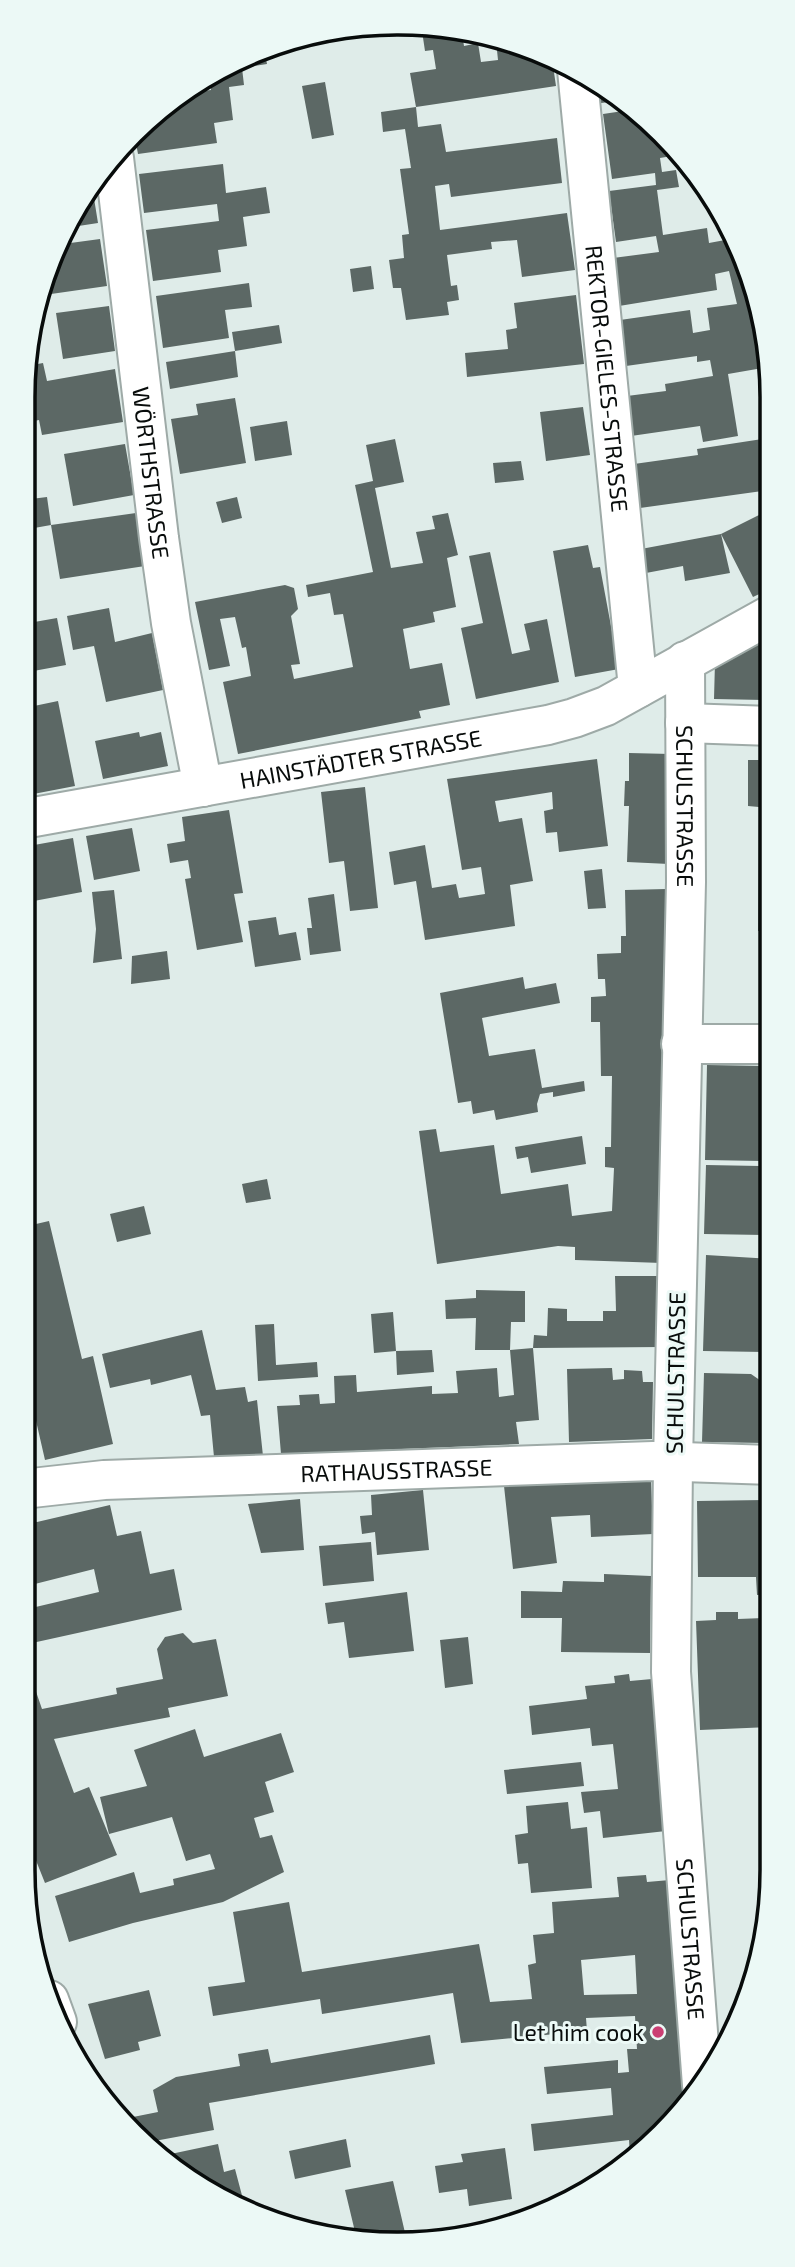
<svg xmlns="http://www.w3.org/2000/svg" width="795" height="2267" viewBox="0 0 795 2267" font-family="'Exo 2',sans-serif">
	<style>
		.building { fill: #5c6865; fill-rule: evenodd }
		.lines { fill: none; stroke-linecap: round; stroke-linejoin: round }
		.minor-casing { stroke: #9eaaa7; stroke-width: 42 }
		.minor { stroke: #fff; stroke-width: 38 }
		.poi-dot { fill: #cb3f73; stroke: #ecf9f6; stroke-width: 2.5 }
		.labels { text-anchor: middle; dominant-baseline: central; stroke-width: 6; stroke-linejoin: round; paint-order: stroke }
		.street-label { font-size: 23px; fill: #080c0b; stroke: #ecf9f6 }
		.poi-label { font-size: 23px; fill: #080c0b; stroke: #ecf9f6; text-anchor: end }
		.rim { fill: none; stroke: #080c0b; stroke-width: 3.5 }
	</style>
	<rect width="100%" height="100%" fill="#dfece9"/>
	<path class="building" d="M422,31L462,33L464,46L478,43L481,62L498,60L496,41L504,39L552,59L556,86L416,107L410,73L436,69L433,50L425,51Z
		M265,54L267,64L242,68L244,85L229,87L233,120L214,123L217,143L138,154L135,138L187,93L211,90L210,73Z
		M325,82L334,135L312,139L302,86Z
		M598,84L606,90L619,101L601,103Z
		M416,107L418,127L441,124L446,152L557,138L562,183L451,197L449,184L435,186L440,230L567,213L575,270L522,277L517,240L491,242L492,249L447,255L451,286L457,285L459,300L447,302L449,315L406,320L401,288H393L389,260L404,258L402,235L409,234L400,169L411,168L405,129L383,132L381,112Z
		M630,110L670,142L672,156L660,158L662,172L676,170L679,187L657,190L663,235L707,228L709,243L736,238L769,348V367L728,374L738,436L703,442L700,426L631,436L627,396L666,391L665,384L713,376L710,360L697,362V356L626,366L620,320L690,310L693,333L710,330L707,308L737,304L729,271L715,274L717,290L619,306L613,258L659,252L656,236L616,242L609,191L656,185L655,173L612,179L603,114Z
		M223,164L226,193L266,187L270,213L243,217L247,246L218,250L221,272L153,281L146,230L219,221L217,204L144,213L139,174Z
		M92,186L98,223L72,227Z
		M100,239L107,286L44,295L43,286L63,244Z
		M371,266L374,289L353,292L350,269Z
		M249,283L252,307L225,310L229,338L163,348L156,296Z
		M576,295L584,364L467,377L465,353L508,349L506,330L517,328L514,303Z
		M109,306L115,351L63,359L56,313Z
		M279,325L282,343L235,351L232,332Z
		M235,351L238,377L170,389L166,362Z
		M43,363L47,381L115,369L123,422L42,435L39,420L23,423V398L27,366Z
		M235,398L246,463L180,474L171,419L198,415L196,404Z
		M583,407L590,455L546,461L540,412Z
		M287,421L292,455L255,461L250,427Z
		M769,438V490L640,508L634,464L698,455L697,449Z
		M395,439L404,482L375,488L391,568L423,563L416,532L435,529L432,516L448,513L458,555L447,558L456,607L433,612L435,622L403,629L410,669L442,663L450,705L419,711L421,718L238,754L223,682L251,676L246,647L242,648L235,617L220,619L230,666L209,670L195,602L285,585L294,588L298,609L291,616L300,664L291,665L294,679L353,667L343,614L334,615L330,593L308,597L306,585L373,572L355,485L373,481L366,445Z
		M125,444L134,495L73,506L64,454Z
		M521,461L524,480L495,483L493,463Z
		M47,497L51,525L23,530V500Z
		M237,497L242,518L222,523L216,502Z
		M769,510L770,589L753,597L721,534Z
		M136,513L145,566L60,579L51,525Z
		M721,534L730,573L685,581L683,566L646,573L641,549Z
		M588,545L593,568L600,567L619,669L575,677L553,551Z
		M490,552L512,654L530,650L524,624L547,619L559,682L476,699L461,628L483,623L469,556Z
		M109,608L115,642L152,633L163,690L106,702L94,646L73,650L67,616Z
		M57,618L66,665L28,672L34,706L58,701L75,786L23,796V624Z
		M770,634V700L714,699L715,662Z
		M139,732L140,737L161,732L168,766L103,779L95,741Z
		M629,753L671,754L669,864L627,862L629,806H624L625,781H629Z
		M597,759L608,846L559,852L557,832L546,833L544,811L553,809L552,792L495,801L499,822L522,818L533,881L510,885L515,926L425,940L416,881L394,885L389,852L425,845L432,888L456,884L459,898L485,894L481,867L462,870L447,779Z
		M748,760H770V931H758L759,807L748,806Z
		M365,787L378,908L350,911L344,861L329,863L321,792Z
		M229,810L243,893L234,894L243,942L197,950L185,879L191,878L188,860L170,863L167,844L185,841L182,817Z
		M132,828L140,871L94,880L86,836Z
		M73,838L82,892L23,903V847Z
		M602,869L606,908L588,909L584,871Z
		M666,889L662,1263L575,1260V1247L558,1246L437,1264L419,1131L436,1129L440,1152L494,1145L501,1194L568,1184L572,1216L612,1211L614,1168L605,1167V1147H611L612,1076H601L600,1022H591V997L606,996L605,979H598L597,954L621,953V936H626L625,890Z
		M114,890L122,959L93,963L96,929L92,892Z
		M334,894L341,951L310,955L307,928H312L308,898Z
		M276,917L279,935L296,932L301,960L255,967L248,921Z
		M167,951L170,979L131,984L132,956Z
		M523,977L525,989L556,983L560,1003L482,1018L489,1056L535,1049L542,1088L584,1081L585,1091L553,1097V1092L540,1094L537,1104L538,1112L496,1120L494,1110L473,1114L471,1101L458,1103L440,993Z
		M707,1065L771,1066V1150H763L762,1161L705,1160Z
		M582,1136L586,1164L531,1173L528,1157L517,1159L515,1147Z
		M706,1165L760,1166L759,1188H771V1235L704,1234Z
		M267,1179L271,1199L246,1203L242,1184Z
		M144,1206L151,1234L117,1242L110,1214Z
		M49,1221L82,1359L93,1356L113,1444L45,1460L23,1364V1227Z
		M706,1255L771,1259V1352L703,1351Z
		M615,1276H662V1347L533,1348L534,1335L547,1336L548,1308L567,1309V1321H603V1311H616Z
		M476,1290L525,1291V1322H511L510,1350H475L476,1318L446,1319L445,1300L476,1298Z
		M393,1312L396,1351L374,1353L371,1314Z
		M274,1324L276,1365L317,1362L318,1377L258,1381L255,1325Z
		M202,1330L216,1390L245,1387L248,1402L257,1400L263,1456L214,1457L210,1415L201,1416L191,1375L151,1385L150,1379L110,1388L102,1354Z
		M533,1348L539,1420L516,1422L519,1444L281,1454L277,1406L300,1405L299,1395L319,1394L320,1404L335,1403L334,1376L356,1375L357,1392L432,1386V1394L458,1393L456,1371L497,1368L499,1397L514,1395L510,1350Z
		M432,1350L434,1372L397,1375L396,1351Z
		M612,1368L613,1380L624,1379V1370L642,1371L643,1382H653L652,1439L569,1442L567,1369Z
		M704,1373L751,1374L771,1388V1443L702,1442Z
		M651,1478L653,1534L591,1537L590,1515L551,1517L557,1563L513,1569L504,1486L548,1482Z
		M423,1490L429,1550L377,1555L375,1532L362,1534L360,1516L372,1515L371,1495Z
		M300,1499L304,1550L261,1553L248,1504Z
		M771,1500L772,1536H766V1576H772V1594L757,1595L756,1577H698L697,1501Z
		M110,1505L117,1536L141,1531L150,1574L174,1569L182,1610L23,1645V1610L99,1592L94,1569L23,1587V1519L37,1522Z
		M371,1542L374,1581L323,1586L319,1546Z
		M604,1574L651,1576L650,1653L561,1652L562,1618H521V1591L562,1592L563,1581L604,1582Z
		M407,1592L414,1651L349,1658L344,1622L328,1624L325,1603Z
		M716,1612H738V1619L766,1618V1638H772V1727L700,1730L696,1621L716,1620Z
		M183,1633L193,1643L216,1639L228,1696L168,1708L170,1717L54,1739L74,1793L89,1787L117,1855L45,1883L23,1828V1654L42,1709L117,1694L116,1688L163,1679L157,1649L165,1637Z
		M468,1637L473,1684L445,1688L440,1640Z
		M629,1674L630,1681L652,1679L666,1831L603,1838L600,1811L584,1813L581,1792L618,1789L613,1744L592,1746L590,1728L532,1735L529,1706L587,1699L585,1686L615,1683L614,1676Z
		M195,1729L204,1757L281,1733L294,1772L265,1782L274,1812L254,1818L260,1838L272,1835L284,1872L223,1902L133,1923L69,1942L55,1896L134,1872L140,1893L174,1885L173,1879L215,1869L210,1854L186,1861L172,1817L109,1834L100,1797L147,1786L134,1750Z
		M581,1762L584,1786L507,1794L504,1770Z
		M568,1802L571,1829L587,1827L592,1888L531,1893L528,1863L518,1864L515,1835L528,1833L526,1806Z
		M646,1875L647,1882L670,1880L685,2102L630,2157L629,2140L534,2151L531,2124L613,2115L611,2088L547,2094L544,2067L618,2060V2073L629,2072L627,2049H637L635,2016L586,2018L587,2031L461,2043L453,1993L322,2014L320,1999L213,2016L208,1987L245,1982L233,1912L289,1902L302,1972L479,1944L490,2002L532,1999L528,1965L536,1963L533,1935L554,1933L552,1902L619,1897L617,1877ZM635,1955L637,1994L584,1995L581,1960Z
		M149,1990L161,2036L138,2042L140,2050L105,2059L88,2004Z
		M430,2035L435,2064L209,2103L214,2130L149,2142L140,2135L133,2117L158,2112L153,2090L176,2077L240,2066L238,2054L268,2049L271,2063Z
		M346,2139L351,2167L295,2179L289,2151Z
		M218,2144L224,2172L235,2169L244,2203L231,2205L166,2155Z
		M505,2148L512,2199L469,2206L467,2189L439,2193L435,2166L463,2162L461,2154Z
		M393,2181L406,2237L349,2241L341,2239L356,2236L345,2190Z"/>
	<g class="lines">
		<g class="minor-casing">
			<g id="minor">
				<path id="s1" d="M577,70L638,688"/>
				<path id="s2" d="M114,158L159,538L171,623L203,787"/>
				<path id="s3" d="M685,661L686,882L673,1462L671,1672L702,2085"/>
				<path d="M685,723L770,726"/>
				<path id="s4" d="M23,819L548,725L574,718L606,706L770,615"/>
				<path d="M681,1044H770"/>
				<path id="s5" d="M23,1489L104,1480L653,1461L771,1465"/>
				<path d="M49,2000L57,2022"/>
			</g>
		</g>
		<use href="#minor" class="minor"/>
	</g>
	<circle class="poi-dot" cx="658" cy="2032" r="7"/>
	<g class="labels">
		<g class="street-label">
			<text stroke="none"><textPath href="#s1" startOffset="310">REKTOR-GIELES-STRASSE</textPath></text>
			<text stroke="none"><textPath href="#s2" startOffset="317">WÖRTHSTRASSE</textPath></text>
			<text stroke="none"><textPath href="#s4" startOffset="343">HAINSTÄDTER STRASSE</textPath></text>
			<text stroke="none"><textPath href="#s3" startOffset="145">SCHULSTRASSE</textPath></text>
			<text transform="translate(675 1373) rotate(-89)">SCHULSTRASSE</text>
			<text stroke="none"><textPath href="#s5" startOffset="374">RATHAUSSTRASSE</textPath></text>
			<text stroke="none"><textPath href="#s3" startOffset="1279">SCHULSTRASSE</textPath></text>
		</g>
		<g class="poi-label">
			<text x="644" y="2032">Let him cook</text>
		</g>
	</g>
	<path d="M0 0H795V2267H0ZM397 35H398A362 362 0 0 1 760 397V1870A362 362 0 0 1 398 2232H397A362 362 0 0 1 35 1870V397A362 362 0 0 1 397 35Z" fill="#ecf9f6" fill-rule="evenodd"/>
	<path class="rim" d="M397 35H398A362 362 0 0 1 760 397V1870A362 362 0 0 1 398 2232H397A362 362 0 0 1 35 1870V397A362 362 0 0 1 397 35Z"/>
</svg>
